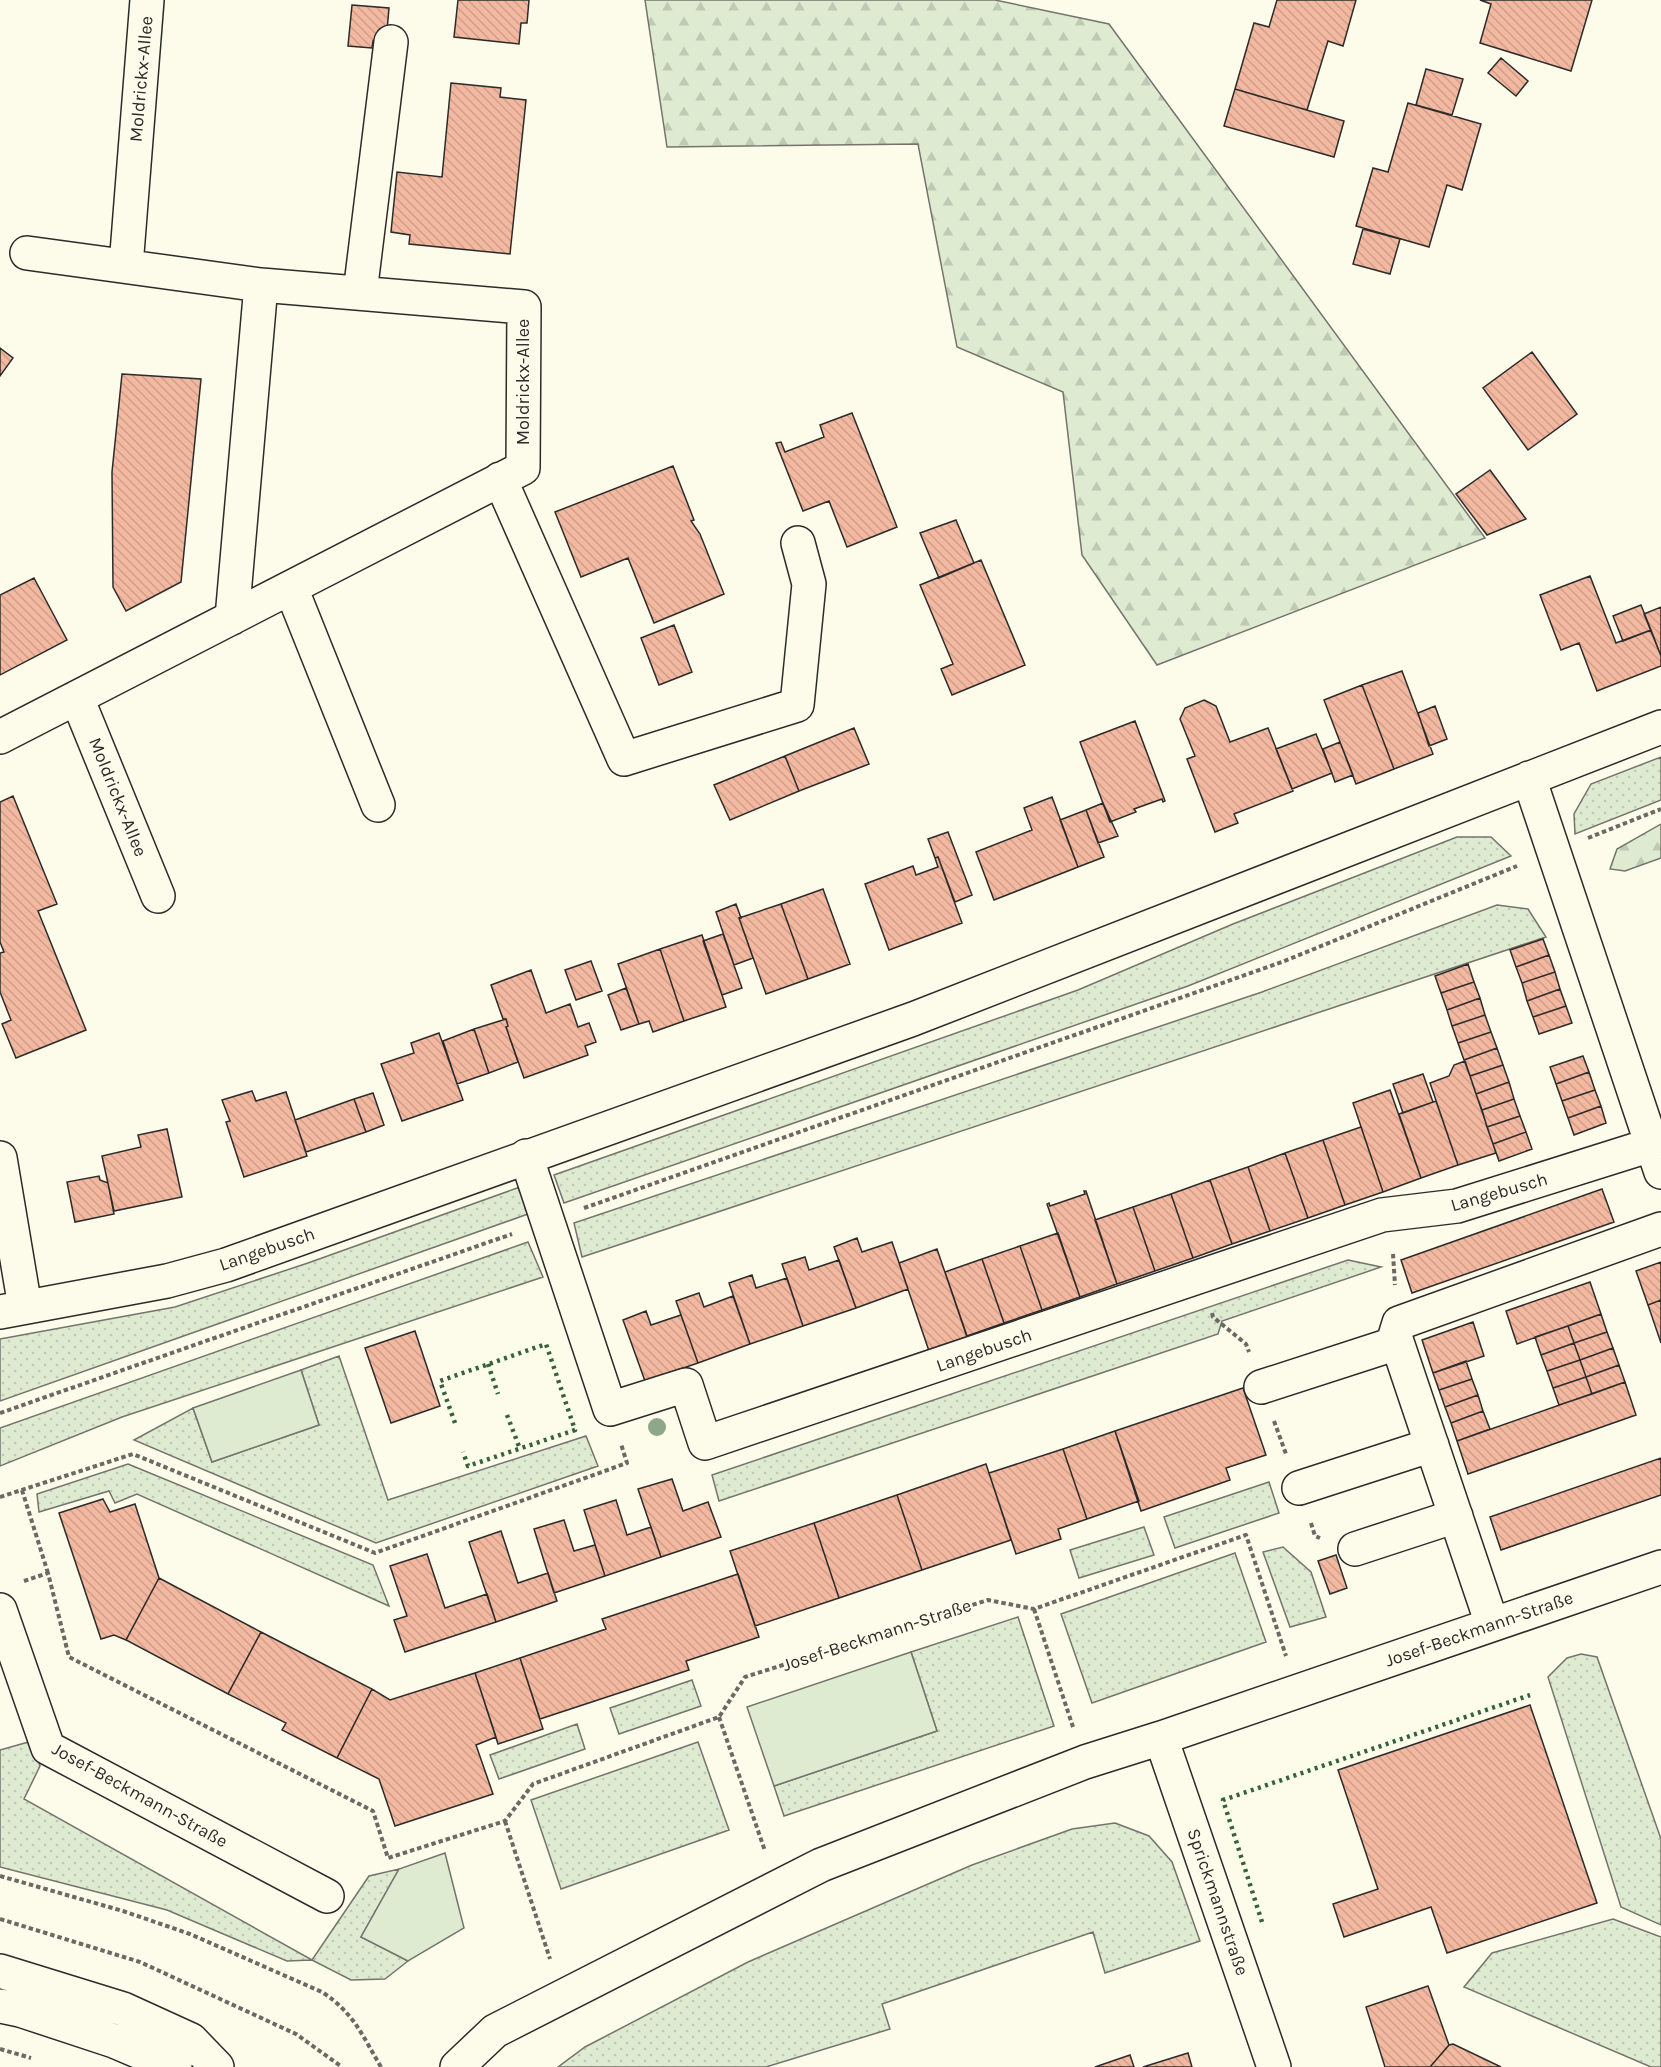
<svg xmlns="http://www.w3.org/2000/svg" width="1661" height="2067" viewBox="0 0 1661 2067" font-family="Karla,sans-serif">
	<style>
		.grass { fill: url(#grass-dots); stroke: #74746e; stroke-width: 1.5 }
		.forest { fill: url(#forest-firs); stroke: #74746e; stroke-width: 1.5 }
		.park { fill: #deebd1; stroke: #74746e; stroke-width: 1.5 }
		.building { fill: url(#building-back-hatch); stroke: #2b2b2b; stroke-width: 1.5 }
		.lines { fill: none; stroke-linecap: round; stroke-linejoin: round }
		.minor-casing { stroke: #2b2b2b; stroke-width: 36 }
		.path { stroke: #6a6964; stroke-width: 4; stroke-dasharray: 4.5 3; stroke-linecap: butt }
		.minor { stroke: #fdfbea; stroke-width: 33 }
		.hedge { stroke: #34623c; stroke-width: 4.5; stroke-dasharray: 3 4.5; stroke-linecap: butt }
		.tree { fill: #8ea78a }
		.labels { text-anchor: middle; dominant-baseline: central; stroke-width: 4.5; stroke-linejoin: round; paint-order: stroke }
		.street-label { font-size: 18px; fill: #2b2b2b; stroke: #fdfbea }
	</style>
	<defs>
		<pattern id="grass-dots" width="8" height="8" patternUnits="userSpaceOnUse" patternTransform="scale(1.5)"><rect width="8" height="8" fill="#deebd1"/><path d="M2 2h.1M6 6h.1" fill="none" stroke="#bfcab4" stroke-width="1.8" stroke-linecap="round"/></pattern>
		<pattern id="forest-firs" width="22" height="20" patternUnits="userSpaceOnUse" patternTransform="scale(1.5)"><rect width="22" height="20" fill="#deebd1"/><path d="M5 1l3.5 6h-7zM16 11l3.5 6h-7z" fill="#bfcab4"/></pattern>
		<pattern id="building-back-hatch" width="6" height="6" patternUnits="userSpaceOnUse" patternTransform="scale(1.5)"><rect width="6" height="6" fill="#f2b8a0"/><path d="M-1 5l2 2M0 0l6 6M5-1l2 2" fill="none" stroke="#d09e8a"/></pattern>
	</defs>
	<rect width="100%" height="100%" fill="#fdfbea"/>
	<path class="grass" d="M1661,757V800L1575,834L1574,814L1591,784Z
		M1457,837H1491L1511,856L1188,986L564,1203L554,1175L1078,990L1233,924Z
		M1497,905L1528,909L1546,937L582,1257L574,1223L1262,992Z
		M520,1187L528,1214L0,1401V1339L175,1307L308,1263Z
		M528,1242L543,1277L122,1417L0,1466V1428Z
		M1348,1260L1381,1267L1222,1321L1218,1334L719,1501L712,1475Z
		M339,1356L388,1500L586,1436L598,1466L376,1543L134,1440L193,1408L212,1462L319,1425L301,1370Z
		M128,1464L373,1565L389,1606L137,1494L115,1503L109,1491L39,1512L37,1494Z
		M1269,1482L1279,1513L1175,1548L1164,1517Z
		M1144,1527L1154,1555L1079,1578L1070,1550Z
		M1283,1547L1311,1572L1326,1617L1290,1627L1263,1552Z
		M1235,1553L1266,1642L1092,1703L1061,1614Z
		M1018,1617L1054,1726L784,1816L774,1786L937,1731L911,1652Z
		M1581,1654L1597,1657L1661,1839V1925L1621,1907L1548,1677L1567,1658Z
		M692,1680L701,1706L619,1734L610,1708Z
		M577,1724L585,1749L499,1779L490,1755Z
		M32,1741L40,1766L24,1799L312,1960L369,1876L399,1869L361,1937L408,1961L385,1979L351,1980L312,1960L287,1961L167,1910L0,1867V1750Z
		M698,1742L729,1830L561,1889L531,1800Z
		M1115,1823L1149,1836L1172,1862L1200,1941L1105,1973L1093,1932L882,2004L890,2029L766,2067H558L585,2047L748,1962L972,1865L1072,1829Z
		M1613,1919L1661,1937V2067H1651L1464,1987L1492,1953Z"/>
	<path class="forest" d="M645,0H995L1109,24L1485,538L1157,665L1082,555L1063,392L957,347L918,144L667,147Z
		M1661,824V858L1625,871L1610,869L1617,849Z"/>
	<path class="park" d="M301,1370L319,1425L212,1462L193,1408Z
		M911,1652L937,1731L774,1786L747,1707Z
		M445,1853L464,1928L408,1961L361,1937L399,1869Z"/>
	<path class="building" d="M458,0H529L527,23H521L519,44L454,37Z
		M1277,0H1356L1343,46L1328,41L1307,110L1235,89L1254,23L1269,27Z
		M1480,0H1592L1571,71L1480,43L1491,4Z
		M352,5L389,8L386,42L373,41L372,48L348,46Z
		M1501,58L1528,81L1516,96L1488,73Z
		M1426,69L1463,79L1452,115L1416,105Z
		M451,83L501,88L500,97L526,100L510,254L409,244L410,235L391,232L397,172L442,177Z
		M1235,89L1344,121L1334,157L1224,126Z
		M1408,103L1481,124L1462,190L1447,185L1429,247L1356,226L1373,168L1388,172Z
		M1363,229L1400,239L1390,274L1353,264Z
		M0,348L13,358L0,376Z
		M1532,352L1577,414L1528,450L1483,388Z
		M122,374L201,379L181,582L126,611L113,587L112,472Z
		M852,413L897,527L847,547L829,501L803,511L776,443L781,442L785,452L824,437L820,425Z
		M673,466L694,520L691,521L700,534L724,594L654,623L628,558L581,577L555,512Z
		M1490,470L1526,519L1487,535L1456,494Z
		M956,520L974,563L939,578L920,533Z
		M981,560L1025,665L952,695L941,669L953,664L920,585Z
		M1590,576L1616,643L1651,630L1661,656V666L1597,691L1579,643L1561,650L1540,595Z
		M34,578L67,640L0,675V595Z
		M1641,605L1651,630L1623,641L1613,616Z
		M1661,607V656L1644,614Z
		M674,625L692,672L659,685L641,638Z
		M1402,671L1433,754L1394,769L1362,685Z
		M1362,685L1394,769L1356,784L1324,700Z
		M1204,700L1216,706L1230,742L1268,728L1293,791L1234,814L1238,823L1215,832L1187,759L1195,756L1180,719L1185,708Z
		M1435,706L1447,739L1429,746L1418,713Z
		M1135,721L1165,801L1163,802L1162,799L1134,809L1136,812L1110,822L1080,742Z
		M854,728L869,764L799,791L785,756Z
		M1316,734L1332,773L1292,789L1276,749Z
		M1340,742L1353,775L1335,782L1323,749Z
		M785,756L799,791L730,820L714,785Z
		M13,796L57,904L38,911L86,1030L16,1058L2,1024L11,1020L0,992V953L4,952L0,942V802Z
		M1052,797L1078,867L994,900L976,852L1032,830L1024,808Z
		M1103,803L1118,836L1098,843L1086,810Z
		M1086,810L1104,857L1078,867L1060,820Z
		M948,832L972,895L955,902L938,857L935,858L928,839Z
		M938,857L962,923L889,950L865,884L913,866L916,875L938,867L935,858Z
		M823,889L850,964L808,979L781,904Z
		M736,904L741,918H739L753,958L734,965L716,912Z
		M781,904L808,979L766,994L739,918Z
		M723,934L742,988L722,995L703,941Z
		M702,935L726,1007L684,1021L660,949Z
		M1543,939L1549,955L1516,967L1510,950Z
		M660,949L684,1021L653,1032L649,1021L639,1024L618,964Z
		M1549,955L1555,972L1522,983L1516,967Z
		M591,961L602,991L576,1000L565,970Z
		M1468,964L1474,982L1441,993L1435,976Z
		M531,970L546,1013L570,1004L578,1027L589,1023L596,1042L585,1046L588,1055L524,1078L506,1027L508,1026L506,1019H503L491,985Z
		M1555,972L1560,989L1527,1001L1522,983Z
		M1474,982L1480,998L1447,1010L1441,993Z
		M626,988L639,1024L621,1030L608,995Z
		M1560,989L1566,1006L1533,1017L1527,1001Z
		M1480,998L1485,1015L1452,1026L1447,1010Z
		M1566,1006L1572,1023L1539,1034L1533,1017Z
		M1485,1015L1491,1032L1458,1043L1452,1026Z
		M506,1019L508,1026L506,1027L518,1062L489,1073L474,1029Z
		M474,1029L489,1073L457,1084L443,1041Z
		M1491,1032L1497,1048L1464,1060L1458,1043Z
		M439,1033L463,1100L402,1121L381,1064L414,1053L411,1043Z
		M1497,1048L1503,1065L1470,1076L1464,1060Z
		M1583,1056L1589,1072L1556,1084L1550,1067Z
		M1465,1061L1496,1153L1458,1165L1430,1083L1449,1076L1454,1065Z
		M1503,1065L1509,1082L1476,1094L1470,1076Z
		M1589,1072L1595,1090L1562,1101L1556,1084Z
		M1423,1074L1433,1102L1403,1113L1393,1084Z
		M1509,1082L1514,1099L1482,1110L1476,1094Z
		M1390,1090L1421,1178L1383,1192L1353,1103Z
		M1595,1090L1601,1106L1568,1118L1562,1101Z
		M252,1091L256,1101L286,1092L307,1156L244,1177L226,1122L230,1121L222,1100Z
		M373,1093L384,1125L366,1132L354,1099Z
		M354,1099L366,1132L306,1152L295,1120Z
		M1514,1099L1520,1116L1487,1127L1482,1110Z
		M1436,1101L1458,1165L1421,1178L1399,1114Z
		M1601,1106L1606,1123L1574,1135L1568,1118Z
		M1520,1116L1526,1132L1493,1144L1487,1127Z
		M1361,1127L1383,1192L1345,1205L1323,1140Z
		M167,1129L182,1197L114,1211L102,1156L141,1147L138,1135Z
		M1526,1132L1532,1149L1499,1161L1493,1144Z
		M1323,1140L1345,1205L1308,1218L1285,1153Z
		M1285,1153L1308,1218L1270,1231L1248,1167Z
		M1248,1167L1270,1231L1232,1244L1210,1180Z
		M99,1176L100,1180L108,1183L114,1214L75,1222L67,1182Z
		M1210,1180L1232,1244L1193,1258L1171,1194Z
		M1602,1189L1614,1222L1412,1293L1401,1260Z
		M1084,1191H1086L1117,1284L1080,1297L1047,1204L1049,1203L1050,1206L1085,1194Z
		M1171,1194L1193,1258L1155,1271L1133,1207Z
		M1133,1207L1155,1271L1117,1284L1095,1220Z
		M1058,1233L1080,1297L1042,1310L1020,1246Z
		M857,1238L862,1252L892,1242L908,1289L856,1308L834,1247Z
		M1020,1246L1042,1310L1004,1323L982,1259Z
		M937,1249L967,1337L929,1351L899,1263Z
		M805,1257L809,1270L839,1260L856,1308L803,1326L782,1264Z
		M982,1259L1004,1323L967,1336L945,1272Z
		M1661,1262V1300L1648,1305L1636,1271Z
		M752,1275L756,1288L787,1278L803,1326L750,1344L729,1283Z
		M1590,1282L1601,1314L1517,1344L1506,1311Z
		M699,1293L704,1307L733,1296L750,1344L698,1363L676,1301Z
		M1661,1300V1343L1648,1305Z
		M646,1311L651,1325L681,1315L698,1363L645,1381L623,1320Z
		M1601,1314L1607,1332L1574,1343L1568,1326Z
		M1473,1322L1484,1356L1433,1373L1422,1340Z
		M1568,1326L1574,1343L1541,1355L1535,1337Z
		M415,1331L440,1406L391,1423L365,1348Z
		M1607,1332L1613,1348L1580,1360L1574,1343Z
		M1574,1343L1580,1360L1547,1371L1541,1355Z
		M1613,1348L1619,1365L1586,1377L1580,1360Z
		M1580,1360L1586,1377L1553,1388L1547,1371Z
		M1466,1361L1472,1379L1439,1390L1433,1373Z
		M1619,1365L1625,1382L1592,1394L1586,1377Z
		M1586,1377L1592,1394L1559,1405L1553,1388Z
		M1472,1379L1478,1395L1445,1407L1439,1390Z
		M1625,1382L1636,1415L1468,1474L1457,1441Z
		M1243,1388L1266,1455L1226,1468L1230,1480L1141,1511L1115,1431Z
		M1478,1395L1483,1411L1451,1423L1445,1407Z
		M1483,1411L1490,1429L1457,1441L1451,1423Z
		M1115,1431L1139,1501L1087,1519L1063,1449Z
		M1063,1449L1087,1519L1058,1529L1061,1539L1016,1554L989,1473Z
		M1661,1458V1495L1501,1550L1490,1517Z
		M986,1464L1011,1540L922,1570L897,1495Z
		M672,1479L683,1511L708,1502L721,1537L661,1557L638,1489Z
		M897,1495L922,1570L839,1598L814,1523Z
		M103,1499L110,1512L135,1504L159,1578L126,1640L114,1635L101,1639L59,1513Z
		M616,1500L627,1535L651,1527L661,1557L605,1576L584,1510Z
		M564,1520L574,1551L595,1545L605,1576L554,1593L534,1529Z
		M814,1523L839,1598L755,1626L730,1551Z
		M501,1531L518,1583L548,1573L557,1601L496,1622L469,1542Z
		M427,1554L445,1608L487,1594L496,1622L405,1652L394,1620L407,1616L390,1566Z
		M1336,1555L1347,1588L1330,1594L1318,1561Z
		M738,1574L759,1637L686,1661L689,1670L540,1719L520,1658L606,1629L602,1619Z
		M159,1578L261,1632L228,1694L126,1640Z
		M261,1632L372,1689L337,1758L282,1730L286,1723L228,1694Z
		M520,1658L543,1729L498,1744L475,1673Z
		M475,1673L496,1737L476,1745L493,1794L395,1826L379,1779L337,1758L372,1689L390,1700Z
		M1530,1705L1597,1903L1447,1953L1431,1907L1344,1937L1333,1904L1378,1889L1338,1770Z
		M1428,1986L1449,2045L1430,2067H1385L1366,2007Z
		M1453,2044L1501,2067H1430L1449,2045Z
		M1188,2053L1192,2067H1143Z
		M1130,2055L1134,2067H1095Z"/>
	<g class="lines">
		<g class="minor-casing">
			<path id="minor" d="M126,266L147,0
				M360,293L391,42
				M500,479L624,759L797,705L809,584L798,543
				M291,588L378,805
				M232,618L261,285
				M77,698L158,896
				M0,737L523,468L524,307L261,285L27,253
				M1529,778L1661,1172
				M526,1156L610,1409L686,1385L705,1443L1382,1215L1457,1206L1651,1145
				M0,1158L25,1307
				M0,1312L167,1281L226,1265L913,1019L1661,727
				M1261,1387L1397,1343
				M1299,1488L1432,1445
				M1355,1549L1456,1516
				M0,1610L48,1748L327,1896
				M1492,1624L1395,1336L1399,1323L1661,1229
				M1161,1738L1274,2067
				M0,1971L123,2009L191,2040L217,2067
				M0,2006L20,2010L114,2041L175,2067
				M457,2067L495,2031L821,1865L1085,1762L1161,1738L1661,1567"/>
		</g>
		<path class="path" d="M1588,838L1661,809
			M584,1208L1282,962L1517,866
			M1393,1254L1395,1285
			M1212,1313L1213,1317L1246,1344L1249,1352
			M0,1413L512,1234
			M1274,1421L1286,1454
			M22,1490L48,1573
			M0,1497L133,1454L375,1553L627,1463L621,1444
			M1311,1523L1315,1536L1320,1538
			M24,1581L48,1573L69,1657L373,1811L388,1858L505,1821L533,1784L719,1717L745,1677L988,1600L1034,1609L1246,1535L1286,1656
			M1034,1609L1073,1727
			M719,1717L765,1851
			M505,1821L550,1959
			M0,1876L123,1911L190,1934L322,1992C354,2013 362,2035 381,2067
			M0,1919L140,1962L296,2034L342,2067
			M0,2049L31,2058"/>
		<use href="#minor" class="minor"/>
		<path class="hedge" d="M488,1364L498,1394
			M507,1415L520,1449
			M455,1423L440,1381L546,1344L575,1430L468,1466L463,1452
			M1262,1922L1223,1800L1530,1695"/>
	</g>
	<circle class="tree" cx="657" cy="1427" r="9"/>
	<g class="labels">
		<g class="street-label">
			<text transform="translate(141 79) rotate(-85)">Moldrickx-Allee</text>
			<text transform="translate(523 382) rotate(-90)">Moldrickx-Allee</text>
			<text transform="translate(118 797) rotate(68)">Moldrickx-Allee</text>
			<text transform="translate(1499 1192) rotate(-16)">Langebusch</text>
			<text transform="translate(267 1249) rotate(-19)">Langebusch</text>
			<text transform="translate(984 1350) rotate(-19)">Langebusch</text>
			<text transform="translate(1479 1629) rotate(-19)">Josef-Beckmann-Straße</text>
			<text transform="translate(877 1635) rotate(-18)">Josef-Beckmann-Straße</text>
			<text transform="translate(140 1795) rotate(29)">Josef-Beckmann-Straße</text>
			<text transform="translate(1218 1902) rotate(71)">Sprickmannstraße</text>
		</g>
	</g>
</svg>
